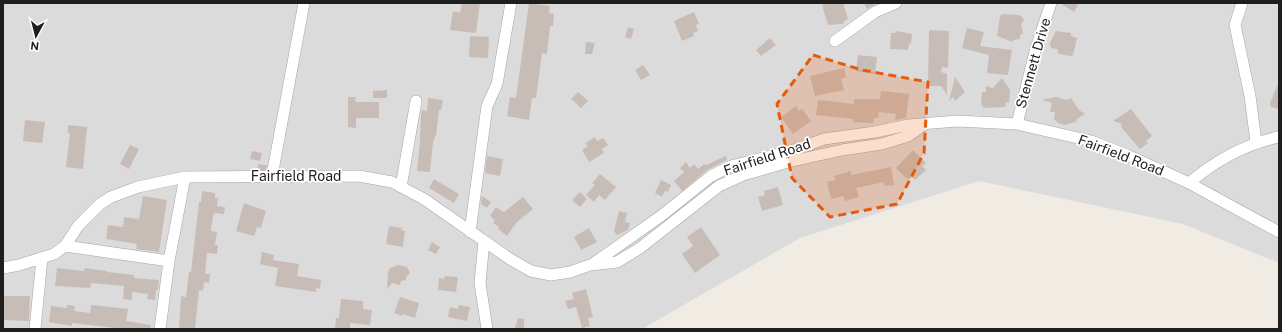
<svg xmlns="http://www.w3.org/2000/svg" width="1282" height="332" viewBox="0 0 1282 332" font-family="'Public Sans',sans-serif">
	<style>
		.residential { fill: #dcdbdb }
		.building { fill: #c8bdb6 }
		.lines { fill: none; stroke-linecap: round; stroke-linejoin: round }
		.minor-casing { stroke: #a5a5a5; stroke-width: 12 }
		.minor { stroke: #fff; stroke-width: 11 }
		.marked { fill: #e8590c; fill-opacity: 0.2; stroke: #e8590c; stroke-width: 3; stroke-dasharray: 8 5; stroke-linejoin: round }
		.labels { text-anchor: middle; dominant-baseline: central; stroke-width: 3.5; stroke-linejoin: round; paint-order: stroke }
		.street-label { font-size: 14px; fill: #1e1e1e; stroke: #fff }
	</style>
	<rect width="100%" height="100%" fill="#f0ebe3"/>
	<path class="residential" d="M3,3H1279V263L1183,224L979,181L800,238L642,329H3Z"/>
	<path class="building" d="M462,3H480L476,33L450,30L453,11L460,13Z
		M529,3L550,6L549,13L554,14L553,26H550L547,54L542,53L536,98H532L529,120L507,116L510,97L516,98Z
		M828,3H843L848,19L844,21L843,24L828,25L822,5Z
		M864,3H874V5L867,9Z
		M1060,3H1074L1078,5L1074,12Z
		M694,12L699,24L696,25L698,31L693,33L694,36L682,41L674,21Z
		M1002,14L1019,15L1022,17L1024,20L1021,24L1023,33L1020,35V39L1013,40V42L997,36L1000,16Z
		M628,27L634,29L631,39L625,37Z
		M967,28L984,32L980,46L1012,50L1008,75L987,73L989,55L962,48Z
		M929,30L949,31L948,68L942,67L941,72L947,74V95L941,86H928Z
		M896,31L912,34L911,44L909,43L908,50L890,49L891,33H895Z
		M1056,31L1071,33V36L1077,38L1073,55L1071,56L1059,54L1057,49L1051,48L1050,43Z
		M470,36L489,37L488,58L469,57Z
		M770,38L776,45L761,56L756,50Z
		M586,42L595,43L592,54H585Z
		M858,55L877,57L875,74L856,71Z
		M643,65L650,75L641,80L635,70Z
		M844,68L846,77L841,79L844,90L815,96L810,76Z
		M955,77L965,92L955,101L953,97L949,101Z
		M1002,78L1010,90L1009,103L1006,102L1005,107L983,108V105H981L982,92H986V86L993,88Z
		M1279,82V109L1271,107L1270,103Z
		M387,90V98H373V91Z
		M881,91L909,94L906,118L895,120L896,114L879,112L878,118H874L873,123L853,122V119L816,115L818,100L854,104V99H880Z
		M578,92L588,101L581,108L571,99Z
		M348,97H356L355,102H379V118H356V128L348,127Z
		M1056,97L1067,100L1071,98L1079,110L1085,114L1077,119L1076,122L1065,125L1058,123L1054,119L1055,112H1050L1052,103L1042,100Z
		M428,98L443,100L441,110H439L436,136H435L433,142L430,172L417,171L420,142L421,116L422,110L427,111Z
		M796,106L799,111L802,109L811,121L793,134L781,117Z
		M1131,109L1152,136L1146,141L1148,143L1140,149L1121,127L1122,124L1113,121Z
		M25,120L45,122L42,143L23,141Z
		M68,125L87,127L83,169L66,167L70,133H68Z
		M595,137L597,141L603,138L608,145L602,149L604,153L589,162L582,150L588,146L585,143Z
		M130,145L139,149L129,169L120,164Z
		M913,150L926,163L922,166L926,170L915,180L912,177L907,179L896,168Z
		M252,151L262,153L260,161L250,159Z
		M487,156L503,159L500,176L485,173Z
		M726,156L727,160L707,170L682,191L674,181L684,172L680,168L686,162L690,168L694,164L698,169L704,164L706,165Z
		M258,164L267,165L266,170H257Z
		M891,167L894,185L885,186L884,182L856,188L859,197L845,201L843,196L831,199L827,182L835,180L834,176L851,171V175Z
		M600,174L616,187L605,200L599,195L594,202L586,195L595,185L592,183Z
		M434,179L459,194L454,203L429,188Z
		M661,180L671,185L668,192L665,191L662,197L655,193Z
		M778,187L783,205L762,211L758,197L765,195L764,191Z
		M202,191L215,193V198H218L217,206L225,207L224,214L215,213L213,216L211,231L217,232L215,245H218L217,254L207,253L205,274H210L209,283L204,282L203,291L199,290L195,329H179L181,296L186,297L189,272H191L199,202H201Z
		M580,192L587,199L580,207L572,200Z
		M143,196L167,200L159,252L136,249L137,244L106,239L108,225L123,227L124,217L139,219Z
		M482,196L491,202L487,208L481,204Z
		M523,197L533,209L517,222L507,236L498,229L499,227L493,223L495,220L490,216L496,207L504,212Z
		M244,203L266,211L261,228L257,227L254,236L236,231Z
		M619,211L627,213L625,222L630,223L628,230L617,235L614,231Z
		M389,226L402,228L401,230L405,231L403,247L386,244Z
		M701,227L720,255L695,273L682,254L693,246L687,237Z
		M589,228L597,242L581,250L574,237Z
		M432,242L440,247L436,254L428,250Z
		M262,252L274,255L273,260L299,264L297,276L321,280L320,289L316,288V292L275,286L278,268L260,264Z
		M398,265L407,267L410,273L406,277V280L401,281L400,285L392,283L387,289L388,272L390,268Z
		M57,268L84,271L85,268L107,271V272L134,275V278L159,280L158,290H156L155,300L147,299L148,294L132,292V300L123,299L124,286L91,283L90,288L55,286Z
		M445,276L458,277L456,292L438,290L439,278L444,279Z
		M586,289L593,317L588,318L590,326L582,328L576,307L568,309L565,301L574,299L572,293Z
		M3,296H30L29,321L3,320Z
		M400,297L419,303L415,318L403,314L402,316L394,313Z
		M341,299L363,301V309L372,310L370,325L350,323V329H335L336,318H339Z
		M67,305L75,306L74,311L90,313L91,305L128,309L126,321L151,325L150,329H123L72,323V326L49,322L51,306L67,308Z
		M459,305L470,307L467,321L448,317L450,307L458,309Z
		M518,318L524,319V329H515Z"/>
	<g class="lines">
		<g class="minor-casing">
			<path id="minor" d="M1242,3L1235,25L1250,96L1256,142
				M835,41L875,12L896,3
				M1017,124L1036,48L1051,3
				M272,176L304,3
				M1189,183C1215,161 1245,144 1279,137
				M401,187L416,101
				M470,232L487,106L497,84L511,3
				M484,241L480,283L487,329
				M65,246L169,261
				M594,263L661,216L711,176L731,166L794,150L824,139L875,132L908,125L957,121L1017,124L1091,141L1127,155L1189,183L1279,232
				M3,268L19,265L54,254L65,246L78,226L100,204L111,197L138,187L185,177L359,176L392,182L424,199L510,259L531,271L551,275L570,272L590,265L617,262L640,248L719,186L743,175L788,162L842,150L882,144L908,136L925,124
				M35,329L42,258
				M160,329L169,261L185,177"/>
		</g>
		<use href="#minor" class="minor"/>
	</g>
	<path class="marked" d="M813,55L862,70L928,82L924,153L897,204L830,217L792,178L777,104Z"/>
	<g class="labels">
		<g class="street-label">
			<text transform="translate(1033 63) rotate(-74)">Stennett Drive</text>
			<text transform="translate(1121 155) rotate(21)">Fairfield Road</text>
			<text transform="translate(767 157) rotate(-18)">Fairfield Road</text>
			<text x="296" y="176">Fairfield Road</text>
		</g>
	</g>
	<rect width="1282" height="332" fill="none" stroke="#1e1e1e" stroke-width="8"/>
	<g transform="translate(36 36) rotate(187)" stroke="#ffffff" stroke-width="3" paint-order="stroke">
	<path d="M0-3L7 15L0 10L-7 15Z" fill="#1e1e1e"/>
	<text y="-6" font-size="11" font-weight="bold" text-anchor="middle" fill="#1e1e1e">N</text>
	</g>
</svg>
